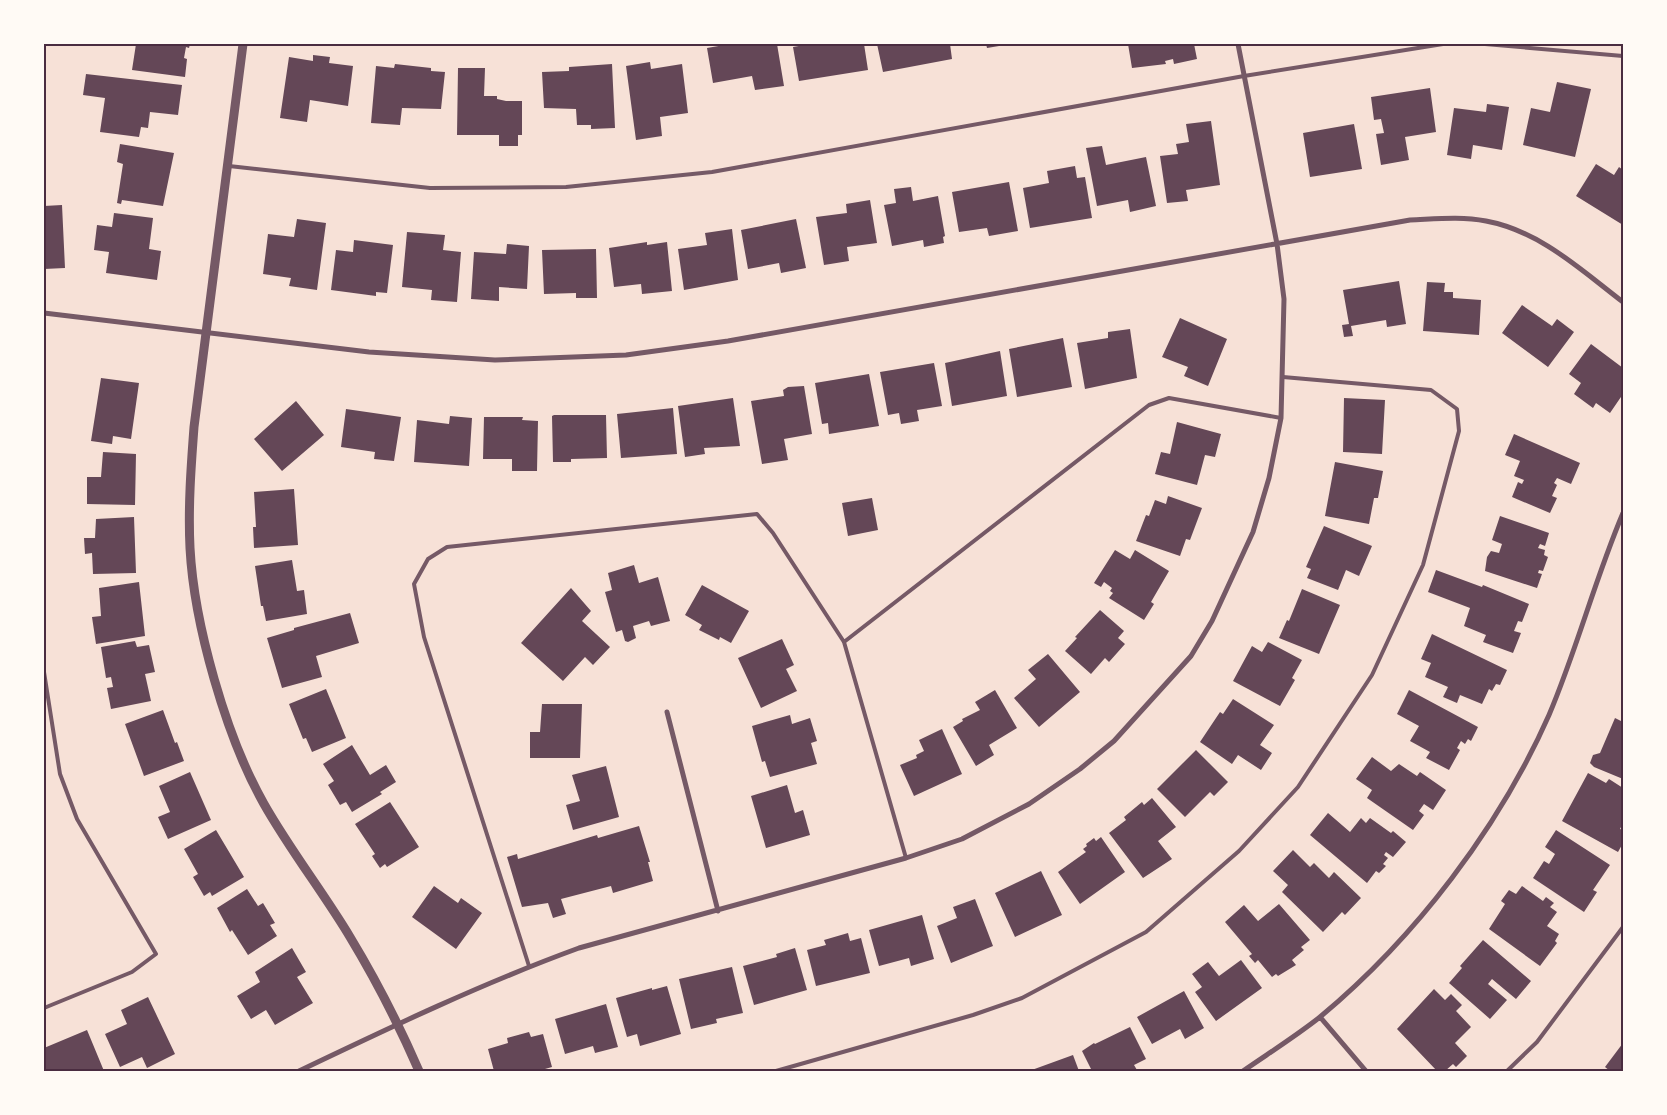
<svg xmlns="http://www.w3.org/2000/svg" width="1667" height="1115" viewBox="0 0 1667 1115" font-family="'Nunito Sans',sans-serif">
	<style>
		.building { fill: #644757 }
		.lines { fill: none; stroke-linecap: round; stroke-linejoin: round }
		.service { stroke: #755966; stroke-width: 4 }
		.minor { stroke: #755966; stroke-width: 5 }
		.tertiary { stroke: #755966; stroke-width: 9 }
		.neatline { fill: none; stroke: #4a2c40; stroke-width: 2 }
	</style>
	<rect width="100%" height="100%" fill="#f7e1d7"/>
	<path class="building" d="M136,44H190L189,48L186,47L184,58L187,59L185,77L132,70Z
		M730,44H777L784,86L755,90L752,76L713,83L707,48Z
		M810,44H864L868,70L799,81L793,47Z
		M877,44H950L952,59L883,72Z
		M986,44H1005V45L987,48Z
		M1128,44H1194L1197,59L1174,64L1173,59L1165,61L1166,64L1132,68Z
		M313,55L330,57L329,63L353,66L348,106L310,100L307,122L280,118L289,57L313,61Z
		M650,62L651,69L682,64L688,113L660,117L662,136L636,140L626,66Z
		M395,64L431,68V71L445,72L441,109L402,108L400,125L371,123L376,66L394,68Z
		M612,64L615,128L591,129V125H577L576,109L544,108L542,72L569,71V67Z
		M458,68H485L484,96H497V99L506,101H522V135H518V146H499V135H457Z
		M86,74L182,85L178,115L150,112L148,128L141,127L139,137L100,132L105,98L83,95Z
		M1557,82L1591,89L1575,157L1523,145L1531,108L1550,112Z
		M1430,88L1436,132L1405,137L1409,160L1381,165L1376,134L1384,133L1381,119L1374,120L1371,97Z
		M1487,104L1509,107L1502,150L1473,145L1471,159L1447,155L1454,108L1486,112Z
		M1211,121L1220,185L1186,190L1188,201L1167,203L1160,156L1178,154L1176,144L1189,142L1186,124Z
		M1354,124L1362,169L1310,177L1303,133Z
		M120,144L174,153L163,206L122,200L121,204L117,203L123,164L117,162Z
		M1102,146L1106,165L1146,157L1156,206L1130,212L1128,200L1097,206L1086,148Z
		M1596,164L1614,175L1619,167L1623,170V225L1576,196Z
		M1075,166L1077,178L1085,177L1092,218L1030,228L1023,188L1049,183L1047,171Z
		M1009,182L1018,231L989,236L987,228L959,232L952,192Z
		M911,187L913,201L938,196L945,236L943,237L944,243L924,247L923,240L892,246L884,205L896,203L894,189Z
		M870,200L877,243L847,247L849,261L824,265L816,217L847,213L846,204Z
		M62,205L65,268L44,269V206Z
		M114,213L153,218L149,249L161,251L157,280L106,273L109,252L94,250L97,225L112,227Z
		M297,219L326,223L317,290L289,286L291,278L263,274L268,234L294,237Z
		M796,219L806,268L781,273L779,263L748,269L741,230Z
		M732,229L738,280L684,290L678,249L707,245L705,233Z
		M407,232L445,235L443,250L461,252L457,302L431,300L432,290L402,287Z
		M354,240L393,245L387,293L376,292V296L331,290L336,250L353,252Z
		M647,242V245L667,242L672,291L642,294L641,284L614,287L609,248Z
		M507,244L529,246L527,289L499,287V301L471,299L474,252L506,254Z
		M596,249L597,298H576V293L544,294L542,250Z
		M1399,281L1406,324L1387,327L1386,320L1351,326L1353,336L1344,337L1342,325L1349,324L1343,290Z
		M1427,282L1445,283L1444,292H1453V298L1481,300L1479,335L1423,331Z
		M1522,305L1552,326L1557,319L1574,332L1548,367L1502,333Z
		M1180,318L1227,339L1208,386L1184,376L1188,367L1162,357Z
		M1130,329L1137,378L1085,389L1077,343L1108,338V332Z
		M1063,338L1072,387L1017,397L1009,349Z
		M1591,344L1623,368V394L1610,413L1596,403L1593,408L1574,394L1581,383L1569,374Z
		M1000,351L1007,396L952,406L945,363Z
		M934,363L942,406L917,410L919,421L901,424L899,413L888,415L880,372Z
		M869,374L879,426L829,434L828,423L822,424L815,383Z
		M101,378L139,383L131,439L113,436L112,444L91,441Z
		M804,386L812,434L784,439L788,460L762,464L751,401L784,396L783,390L788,387Z
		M733,398L740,446L704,448L705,454L685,457L678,406Z
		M1344,398L1385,400L1382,454L1343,452Z
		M296,401L324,435L282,471L254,439Z
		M673,408L677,454L621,458L617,414Z
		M346,409L401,417L394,461L374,459L375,452L341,447Z
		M554,415H606L607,458L571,459V462H553L552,416Z
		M450,416L472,418L469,466L414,462L417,420L449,424Z
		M484,417H523L522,420L538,421L537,471H512V459H483Z
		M1177,422L1221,434L1215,457L1205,455L1197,485L1155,474L1161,452L1170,454Z
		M1514,434L1580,463L1571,484L1557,478L1554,483L1557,485L1552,496L1557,498L1550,513L1512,497L1518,482L1522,484L1524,480L1514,476L1520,461L1505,455Z
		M103,452L136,454L135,505L87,504V477H101Z
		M1335,462L1383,471L1378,498H1374L1369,524L1325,516Z
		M294,489L298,545L254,548L253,527H256L254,492Z
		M1168,496L1202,508L1190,540L1186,539L1180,556L1136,541L1146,515L1149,516L1155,500L1166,504Z
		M872,498L878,530L848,536L842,503Z
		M1500,516L1549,533L1545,546L1540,544L1538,548L1545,550L1544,555L1548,557L1543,571L1539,570L1538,573L1542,574L1537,588L1485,571L1487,557L1491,551L1499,553L1502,544L1492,540Z
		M134,517L136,573L93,574L92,553L85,554L84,538H95L96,519Z
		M1324,526L1372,546L1359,576L1346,570L1338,590L1307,578L1311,569L1306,567Z
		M1115,550L1130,559L1135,550L1169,571L1151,602L1154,604L1144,620L1109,598L1113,593L1110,591L1112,588L1104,582L1101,587L1094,583Z
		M292,560L297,591L304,590L307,614L266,621L263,606H261L255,566Z
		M634,565L639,583L658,577L670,621L651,626L649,621L633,626L636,638L628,642L625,641L622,630L616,632L605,592L612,590L608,573Z
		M1436,570L1482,587L1483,585L1529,604L1522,622L1518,621L1514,631L1521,633L1513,653L1483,642L1486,635L1464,626L1470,608L1428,592Z
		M139,582L145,636L96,644L92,617L101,616L99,588Z
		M702,585L749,611L731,643L720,637L719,640L699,630L702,625L685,615Z
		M571,588L591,611L582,621L610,647L593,665L585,657L563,681L521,643Z
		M1302,589L1340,605L1319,654L1279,638L1287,620L1289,621Z
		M1100,610L1124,631L1118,638L1125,644L1109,662L1105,658L1091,674L1065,651L1077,638L1075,637Z
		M350,613L359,643L316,656L322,677L282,688L267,638L294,630V628Z
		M1432,634L1507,670L1500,685L1496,684L1492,691L1489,689L1482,704L1460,695L1457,703L1443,697L1448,687L1425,677L1431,663L1421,659Z
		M782,639L794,665L786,669L797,691L761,708L738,658Z
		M135,641L137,647L149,645L155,672L145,674L151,701L111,709L107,688L113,687L111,677L106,678L101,647Z
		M1268,642L1302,660L1292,678L1295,680L1280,706L1233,681L1252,646L1262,652Z
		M1048,654L1080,692L1039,727L1014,698L1036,679L1028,670Z
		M326,689L346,738L312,752L306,738L303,739L289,704Z
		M995,690L1017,728L989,745L994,755L976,766L953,727L963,721L962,719L980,710L975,702Z
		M1409,690L1478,727L1471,741L1468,739L1465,744L1461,741L1457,748L1460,750L1449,770L1426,758L1430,752L1410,741L1419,726L1397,714Z
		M1233,699L1274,725L1260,745L1272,753L1261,770L1238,755L1232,764L1200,742L1220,712L1223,714Z
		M542,704H582L580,758H530V732H540Z
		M163,710L175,743L177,742L184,761L144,776L125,724Z
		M790,715L792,724L810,718L817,741L811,743L817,764L770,777L765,761L762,762L752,726Z
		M1615,718L1623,722V779L1594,767L1590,763L1593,755L1600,753Z
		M942,729L962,774L914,796L900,765L917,758L916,755L924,751L919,740Z
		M352,745L370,775L386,765L396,782L380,792L382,794L352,812L346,802L340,805L328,785L334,781L323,764Z
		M1196,750L1228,782L1214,796L1210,792L1185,817L1157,789Z
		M1372,757L1391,771L1399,764L1417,776L1420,772L1446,790L1433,810L1424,804L1419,811L1424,815L1413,830L1367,798L1372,790L1356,779Z
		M606,766L619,817L573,830L566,805L580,801L572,775Z
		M190,772L211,820L168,839L158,817L170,812L159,786Z
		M1588,773L1606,783L1609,779L1623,788V823L1620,829L1623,830V843L1618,852L1562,821Z
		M787,785L795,813L803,810L810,835L766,848L751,796Z
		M1152,798L1176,827L1158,841L1172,859L1143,878L1109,833L1126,820L1124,817L1142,802L1144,805Z
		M390,802L419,847L387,867L385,864L380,868L372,856L375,854L355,824Z
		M1328,813L1350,832L1361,818L1366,823L1370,818L1391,833L1393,831L1406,842L1393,857L1386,852L1384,855L1388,858L1383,864L1386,866L1379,873L1376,871L1367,883L1310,835Z
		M639,826L650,862H648L653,881L613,893L611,886L561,899L566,914L553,918L548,903L522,907L507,857L517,854L518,859L597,835L598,838Z
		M216,830L244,877L212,896L210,892L204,896L193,877L198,874L184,849Z
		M1556,830L1610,865L1593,890L1597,892L1584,912L1533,878L1544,861L1549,864L1555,854L1545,847Z
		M1101,837L1125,872L1080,904L1058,872L1086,852L1083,849L1087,846L1086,844L1094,838L1096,841Z
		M1293,850L1310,867L1314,863L1329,878L1334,872L1361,898L1345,915L1342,912L1323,932L1282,892L1288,885L1273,871Z
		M1041,871L1062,915L1015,937L995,893Z
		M434,886L458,903L461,898L482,913L456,949L412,917Z
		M1522,886L1543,901L1546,897L1554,903L1550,907L1557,912L1547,926L1559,934L1555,941L1557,943L1540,966L1489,929L1505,904L1501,901L1509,890L1516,894Z
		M247,889L258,906L263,903L275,923L270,925L277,936L248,955L232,930L230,932L217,908Z
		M975,899L993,946L951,963L937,926L957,918L953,907Z
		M1279,904L1310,940L1301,947L1304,950L1292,960L1296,965L1278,976L1276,974L1272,977L1258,960L1255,963L1249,956L1252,954L1225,922L1244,905L1258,921Z
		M922,915L934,959L911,966L909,958L879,966L869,930Z
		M848,933L850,941L861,938L870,973L816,986L807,950L826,945L824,940Z
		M1483,940L1531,981L1516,999L1492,979L1488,984L1507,1000L1490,1019L1449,983L1462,968L1460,966Z
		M292,948L306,972L297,977L313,1003L275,1025L266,1010L251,1019L237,996L260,982L255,972Z
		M795,948L807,990L754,1005L743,966L777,957L776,954Z
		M1241,960L1262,988L1216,1021L1195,992L1202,987L1192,974L1208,962L1219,976Z
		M732,967L743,1013L716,1019L717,1023L691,1029L679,979Z
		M667,986L681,1034L640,1046L637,1034L627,1037L616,998L652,988V990Z
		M1434,989L1445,1000L1451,994L1462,1005L1456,1011L1471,1027L1455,1043L1467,1056L1456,1067L1453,1064L1445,1071H1437L1397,1029Z
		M1184,991L1204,1028L1185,1039L1180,1029L1152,1044L1137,1017Z
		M148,997L175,1054L147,1068L142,1057L120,1067L105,1034L127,1024L121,1010Z
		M606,1004L618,1047L595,1053L593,1046L565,1054L555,1019Z
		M1130,1027L1146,1059L1134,1065L1137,1070L1092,1071L1082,1051L1094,1043L1095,1044Z
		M87,1030L104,1071L109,1069L110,1071H44V1048Z
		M529,1032L531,1037L543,1034L552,1067L545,1069L546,1071H494L488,1049L508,1043L507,1038Z
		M1623,1043V1071H1610L1605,1067Z
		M1073,1055L1079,1071H1029Z"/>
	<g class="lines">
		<path class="service" d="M1485,44L1623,56
			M229,166L430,188L566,187L712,172L1244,76L1443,44
			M844,642L1149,405L1169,398L1281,418
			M44,672L60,774L77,819L156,954L132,972L44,1008
			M529,966L424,637L414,584L428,559L447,547L757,514L773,533L844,642L906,858
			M776,1071L973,1015L1022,998L1146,932L1239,851L1298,787L1372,675L1423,565L1459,431L1457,409L1431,390L1283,377
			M1507,1071L1537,1042L1623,927"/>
		<path class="minor" d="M44,313L369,352L495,360L626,355L728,341L1410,220C1435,219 1461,216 1486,221C1540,231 1581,270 1623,302
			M667,712L718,911
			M1320,1017L1366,1071
			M299,1071C391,1027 483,983 579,948L906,858L962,839L1029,804L1080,769L1114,741L1191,656L1212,621L1253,532L1269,478L1281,418L1284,299L1277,244L1238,44
			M1243,1071C1269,1053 1296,1036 1320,1017C1415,938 1499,828 1549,715C1577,649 1595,579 1623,513"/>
		<path class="tertiary" d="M243,44L194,427C191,467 188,507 190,548C194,624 226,737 264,804C290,850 323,892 350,937C376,980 399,1025 419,1071"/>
	</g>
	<rect width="1667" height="1115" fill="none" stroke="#fffaf5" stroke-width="90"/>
	<rect x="45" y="45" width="1577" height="1025" class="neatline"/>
</svg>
